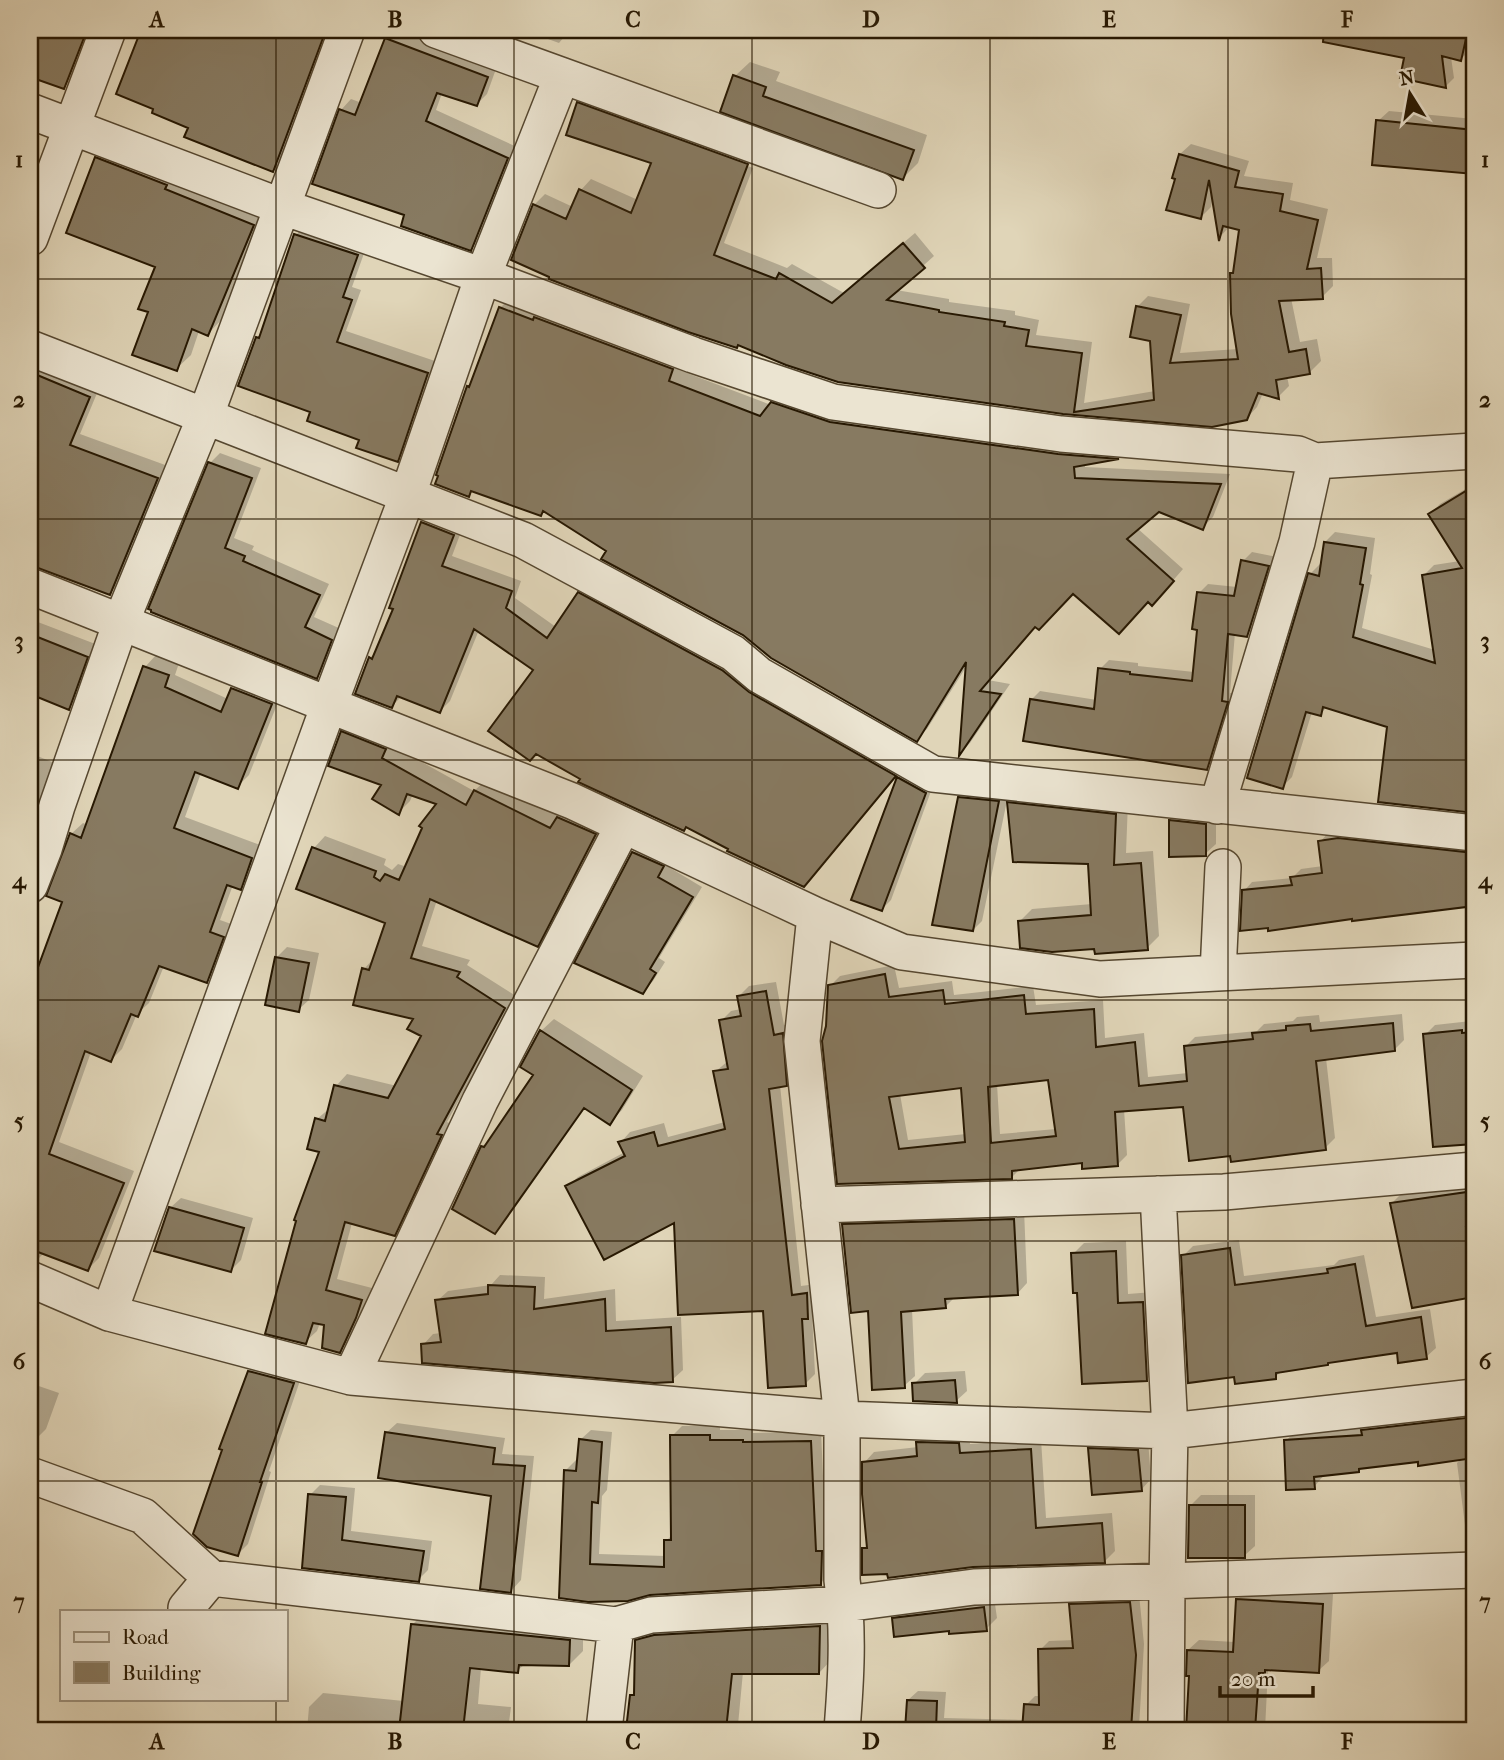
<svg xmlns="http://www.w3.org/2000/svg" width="1504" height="1760" viewBox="0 0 1504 1760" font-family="'IM FELL French Canon',serif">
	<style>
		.shadow { fill: #0003; fill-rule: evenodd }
		.building { fill: #877a61; stroke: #271802; stroke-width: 2; fill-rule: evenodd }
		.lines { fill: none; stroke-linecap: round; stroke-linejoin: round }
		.minor-casing { stroke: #554730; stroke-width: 38 }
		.minor { stroke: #ebe4d1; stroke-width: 35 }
		.grid { fill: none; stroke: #271802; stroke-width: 2; stroke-opacity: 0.55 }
		.neatline { fill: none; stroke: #271802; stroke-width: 2.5 }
		.grid-label { font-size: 23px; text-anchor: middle; font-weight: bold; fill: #271802 }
	</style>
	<rect width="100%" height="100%" fill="#e0d5b8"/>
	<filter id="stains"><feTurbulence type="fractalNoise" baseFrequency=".00286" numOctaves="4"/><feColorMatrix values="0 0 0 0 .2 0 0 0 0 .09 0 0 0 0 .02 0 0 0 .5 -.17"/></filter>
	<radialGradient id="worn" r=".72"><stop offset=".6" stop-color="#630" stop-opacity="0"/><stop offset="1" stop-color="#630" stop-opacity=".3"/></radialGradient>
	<path class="shadow" d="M30,30H95L80,71L64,87L30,75Z
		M143,30H333L286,157L273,170L156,108L118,93Z
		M396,30H402L497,66L487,94L477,104L442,93L436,110L517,147L481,238L471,249L407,214L341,110L351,99L362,103L387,39Z
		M523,30H570L559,43Z
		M1366,30H1474V57L1465,55L1461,59L1451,57L1454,78L1446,86L1406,56L1362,48Z
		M750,62L780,72L776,81L927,135L918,163L903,178L723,111L735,76Z
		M590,93L758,154L754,165L583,103V106L753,168L724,243L787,268L792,264L844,293L915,233L934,256L896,290L949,299V302L1015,311V315L1039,320L1036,335L1092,342L1084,403L1155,391L1152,340L1137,307L1148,296L1190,304L1180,353L1238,349L1232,273L1235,271L1241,229L1230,226L1220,237L1213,196L1211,207L1200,218L1177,177L1180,154L1191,144L1249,161L1244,176L1293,183L1290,200L1328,209L1317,258H1332L1333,286L1322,297L1291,298L1300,342L1317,339L1321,361L1310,372L1287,376L1289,386L1278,397L1263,393L1257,407L1246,419L1063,412L838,381L534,205L545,194L573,207L581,190L591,179L638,200L653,162L579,103Z
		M1389,111L1474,119V172L1374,163L1378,121Z
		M111,144L267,210L222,319L208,334L199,331L191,355L176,369L150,311L157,267L97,158Z
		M306,224L367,245L352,287L361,290L346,331L438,362L408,450L397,460L312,411L257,338L263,332L296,235Z
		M511,297L683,358L679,370L771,405L784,392L1127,449L1118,457L1085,463V467L1230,474L1213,517L1202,528L1158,510L1137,528L1183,569L1163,592L1148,600L1073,592L1036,625L988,680L1010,684L970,743L961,752L968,664L927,729L916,739L545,510L541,514L474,490L468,495V387L473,382L500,308Z
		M30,356L100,386L80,434L168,466L121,581L110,593L30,562Z
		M220,453L261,468L234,538L254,546L252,550L329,584L314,617L341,629L327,666L317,677L151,608L210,463Z
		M1474,484V811L1380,801L1389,726L1327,707L1320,714L1312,712L1292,777L1282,787L1310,574L1320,564L1322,565L1325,542L1335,532L1375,538L1370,574L1372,575L1362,628L1435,650L1424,575L1434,565L1460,561L1430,514L1440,504Z
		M433,513L464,524L452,556L521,581L515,598L556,627L579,593L590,583L904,765L814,875L731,848L582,778L535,670L479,630L450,701L440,711L402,696L392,706L370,658L378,650L396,608L423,523Z
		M1252,552L1277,557L1256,626L1247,635L1235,633L1230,693H1235L1215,759L1206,768L1031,700L1040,691L1097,700L1100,669L1109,660L1138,663V666L1194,672L1199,628V593L1208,584L1237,587L1243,561Z
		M30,619L98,645L80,696L69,708L30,692Z
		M156,655L179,663L175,675L228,699L232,689L244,677L282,692L249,775L237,787L201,773L185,817L263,846L252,876L240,888L233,885L220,920L234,925L218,969L207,981L164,966L149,1003L137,1014L122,1049L111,1060L91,1052L59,1142L134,1171L99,1258L88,1269L44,1253L38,1259L30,1257V986L32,987L64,901L71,834L83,823L88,825L145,667Z
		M354,721L393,746L474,791L487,779L561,815L570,806L606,822L549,933L537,945L437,900L422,946L470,960L467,965L516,996L447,1122L452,1124L406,1222L394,1234L352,1223L337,1279L372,1288L367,1305L351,1339L339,1351L326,1324L320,1323L317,1331L305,1342L321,1151L317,1119L330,1108L336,1086L347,1074L397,1086L423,1035L416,1018L364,969L375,957L387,922L314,848L325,836L386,859L384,865L392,870L398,864L407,867L438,803L413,794L410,801L399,812L383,784L342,732Z
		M30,753L57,764L30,845Z
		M907,769L934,783L891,900L882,909L853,898L899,778Z
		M971,787L1009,791L982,921L972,931L934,924L960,798Z
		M1022,790L1128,802L1126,853L1153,851L1159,936L1147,948L1096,947L1020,921L1032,909L1092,904L1089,863L1009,803Z
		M1181,810L1216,814V844L1205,854L1171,821Z
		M1328,833L1474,844V904L1442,907L1244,891L1252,882L1292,878L1301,869L1323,866L1320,842Z
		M644,842L673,856L667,866L702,887L659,958L665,962L653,981L643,992L577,962L634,853Z
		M287,947L319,953L309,1000L298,1010L277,957Z
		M894,965L899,988L952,981L954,995L1033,986L1036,1005L1103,1000L1105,1038L1144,1033L1148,1077L1188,1073L1185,1047L1195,1037L1257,1031L1264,1024L1293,1021L1297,1017L1319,1015L1320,1022L1402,1014L1404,1040L1394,1050L1326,1058L1335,1138L1325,1148L1185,1105L1124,1109L1127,1155L1117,1165L1084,1161L1021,1168L1012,1177L839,1182L827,1026L830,986L840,976ZM1050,1078L1056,1129L1000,1134L997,1084ZM963,1086L966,1134L908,1140L900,1094Z
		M776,982L784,1025L792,1024L796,1074L786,1085H780L801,1286L816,1284L817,1307L812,1312L815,1374L805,1384L765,1309L676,1220L568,1186L578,1177L625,1152L621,1142L630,1132L664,1123L668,1137L725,1122L715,1072L728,1061L721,1021L731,1011L741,1009L739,996L749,986Z
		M554,1019L643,1076L622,1110L610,1122L586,1107L507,1219L494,1232L482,1147L493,1137L535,1075L541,1031Z
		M1471,1021L1472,1025L1474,1024V1142L1435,1145L1425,1035L1435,1025Z
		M1474,1184V1336L1468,1297L1392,1203L1400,1195Z
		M181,1198L253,1218L241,1260L231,1270L170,1208Z
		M1024,1209L1027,1283L1017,1294L955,1297L945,1307L912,1309L915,1376L904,1386L870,1309L843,1225L854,1215Z
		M1239,1240L1244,1276L1334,1265L1339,1260L1364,1255L1376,1317L1430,1309L1436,1348L1426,1357L1398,1351L1282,1371L1275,1377L1183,1256L1193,1246Z
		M1126,1241L1128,1294L1153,1292L1157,1369L1147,1379L1078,1291L1073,1254L1084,1243Z
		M500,1275L545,1277L544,1299L615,1289L616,1321L681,1317L683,1370L672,1380L423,1345L433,1334L441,1333L437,1301L448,1291L491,1285Z
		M260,1361L303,1372L269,1471L271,1472L248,1544L238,1554L249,1371Z
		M965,1371L967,1391L956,1401L914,1384L925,1373Z
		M30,1383L59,1393L46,1429L36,1439L30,1438Z
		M1460,1410L1465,1448L1419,1460L1363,1466L1359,1471L1325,1474L1314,1487L1286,1441L1296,1430Z
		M397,1423L505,1438L502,1454L534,1456L521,1580L511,1591L492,1495L386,1433Z
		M720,1425V1430H753V1433L821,1431L826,1542L830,1573L820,1584L649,1593L588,1600L565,1471L576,1460L579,1461L580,1440L591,1430L612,1432L607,1490L602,1496L599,1554L666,1556V1541L673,1534L672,1436L682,1426Z
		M928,1432L969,1434L970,1444L1041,1439L1046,1518L1112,1513L1115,1551L1105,1561L864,1549L869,1544L864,1463L874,1452L918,1447V1443Z
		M1100,1438L1148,1440L1151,1479L1141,1490L1090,1449Z
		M1473,1447L1474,1524L1465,1525L1457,1463Z
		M320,1485L355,1488L351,1531L432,1541L428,1570L418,1580L303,1567L310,1495Z
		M1201,1495H1255V1546L1244,1556L1190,1506Z
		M1248,1589L1333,1594L1329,1661L1318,1671L1268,1669L1265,1730H1188L1190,1674L1188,1650L1199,1640L1235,1642L1237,1600Z
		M1139,1594L1144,1644L1139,1727L1136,1730H907L908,1700L918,1691L946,1692L944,1718L1025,1720L1026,1705L1035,1696H1041L1040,1650L1049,1641L1074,1640L1071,1605L1080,1596Z
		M994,1597L997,1618L986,1629H950L893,1619L904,1608Z
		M426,1611L583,1627V1651L569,1665L526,1663L517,1671L481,1668L478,1704L511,1707L508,1730H307L309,1707L323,1693L404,1701L412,1625Z
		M833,1613L832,1659L819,1673L743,1672L738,1725L732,1730H653L628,1728L632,1696L636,1691L637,1641L650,1628Z"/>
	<path class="building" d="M30,30H87L64,89L30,77Z
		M141,30H326L273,172L184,137L188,128L152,113L153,109L116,94Z
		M1324,30H1468L1461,61L1442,56L1446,88L1400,78L1404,58L1323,42Z
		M385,38L488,77L477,106L437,93L426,121L508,158L471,251L401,226L404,215L312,184L339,109L355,115Z
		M733,75L766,87L763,96L914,150L903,180L720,112Z
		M577,102L748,164L714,255L776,279L779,273L832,303L903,243L925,268L887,300L939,310V312L1005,322L1004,326L1029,330L1026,346L1082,353L1074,412L1154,400L1150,341L1130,337L1136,306L1181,315L1170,363L1238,359L1231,314L1230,273H1233L1239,230L1223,226L1219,241L1209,180L1201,219L1166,210L1175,179L1172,178L1179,154L1239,171L1235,187L1283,194L1280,211L1318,220L1307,269L1321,268L1323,299L1279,301L1289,352L1306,349L1310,374L1276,380L1279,399L1258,393L1247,420L1212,427L1063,414L838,382L786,365L738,345L737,348L688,332L549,279V277L511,260L533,204L566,219L579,189L631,213L651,163L566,135Z
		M1376,120L1474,130V174L1372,165Z
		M95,157L167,185L165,189L254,225L208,336L192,329L177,371L132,355L148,312L138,309L155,267L66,233Z
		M294,234L358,255L343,297L352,300L337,342L428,373L398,462L356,448L359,440L307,421L310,412L238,386L256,337L259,338Z
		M499,307L533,320L534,317L673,369L669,381L760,416L771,402L830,422L1058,454L1119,459L1074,467L1075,478L1221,484L1203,530L1159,512L1127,539L1174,581L1152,606L1148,602L1119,634L1073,594L1039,630L1035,627L980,691L1001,694L959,756L966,662L917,742L771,658L743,635L601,559L606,551L543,511L541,516L471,491L469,497L435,484L438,476L436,475L467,386L469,387Z
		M30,372L90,397L70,445L158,478L110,595L30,565Z
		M208,462L252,478L225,548L245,556L243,561L320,595L305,627L332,640L317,679L151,612V610L148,609Z
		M1474,486V813L1378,802L1387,727L1323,707L1321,716L1306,712L1283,789L1247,778L1308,573L1319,576L1324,542L1366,548L1360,584L1363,585L1353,637L1435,663L1422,575L1462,568L1428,514Z
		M421,522L454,535L442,566L512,591L506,608L547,638L578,592L722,670L749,692L896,776L804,887L727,851L728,849L686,827L684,831L578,782L580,779L536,754L530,761L488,731L533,670L474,629L440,713L397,696L392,708L355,694L369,657L372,659L393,609L389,608Z
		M1241,560L1269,566L1247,637L1228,634L1222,701L1228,702L1207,770L1023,741L1030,699L1094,709L1098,668L1130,672V674L1192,681L1197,630L1192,629L1197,592L1234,596Z
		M30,634L88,657L69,710L30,694Z
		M143,666L169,675L165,687L221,712L231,688L272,704L238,789L195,772L174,828L252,858L241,890L227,885L210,932L224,937L207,983L159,966L138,1017L131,1014L111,1062L85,1051L49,1154L124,1183L88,1271L30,1249V989L62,902L46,896L70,833L81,838Z
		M341,731L386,749L382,758L466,805L474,790L550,828L557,817L596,834L538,947L430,899L411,958L460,972L457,977L505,1008L437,1134L442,1135L395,1236L345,1222L326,1290L362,1300L356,1318L340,1353L322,1348L324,1325L313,1323L306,1344L265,1334L296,1221L294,1220L319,1152L307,1149L315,1118L325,1121L334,1085L388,1098L421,1036L407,1029L413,1019L353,1005L362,968L369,970L385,923L296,889L312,847L376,871L374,877L380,881L385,874L399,880L422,828L419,826L436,804L407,794L399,815L372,799L381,785L328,766Z
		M897,777L926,793L882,911L851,900Z
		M958,797L999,801L973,931L932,925Z
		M1007,802L1116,814L1114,865L1141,863L1148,950L1095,954L1094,949L1052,952L1020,948L1018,921L1091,915L1088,864L1013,862Z
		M1169,820L1206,824V856L1169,857Z
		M1338,838L1474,853V906L1352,921V919L1268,931V928L1240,931L1242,890L1292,885L1290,877L1322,873L1318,841Z
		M632,852L664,866L658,877L693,897L650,969L656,973L643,994L574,963Z
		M275,957L309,963L299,1012L265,1005Z
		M885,974L889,997L943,990L945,1004L1024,995L1026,1014L1094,1009L1096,1047L1135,1042L1139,1086L1187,1081L1184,1046L1253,1039L1252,1033L1286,1030V1026L1310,1024L1311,1031L1393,1023L1395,1051L1316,1061L1326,1150L1231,1162L1230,1156L1189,1161L1183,1107L1115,1112L1118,1166L1082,1169V1163L1012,1171V1179L837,1184L822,1041L826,1026L828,985ZM1048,1080L1056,1136L991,1143L988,1087ZM961,1088L965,1142L899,1149L889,1097Z
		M766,991L774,1035L783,1033L787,1086L769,1089L792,1295L807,1293L808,1319H802L806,1386L768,1388L763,1311L678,1315L674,1223L604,1260L565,1186L625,1156L618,1142L654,1132L658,1146L725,1129L713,1071L728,1069L719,1020L741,1016L737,996Z
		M540,1030L632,1090L610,1125L584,1108L495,1234L452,1209L481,1146L484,1147L533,1075L520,1067Z
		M1462,1030V1033L1474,1032V1144L1433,1147L1423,1034Z
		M1474,1191V1226L1466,1227L1474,1270V1297L1412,1308L1390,1203Z
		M169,1207L244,1228L231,1272L154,1251Z
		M1014,1219L1018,1295L945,1299L946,1308L901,1312L905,1388L872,1390L868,1311L851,1313L842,1224Z
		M1230,1248L1235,1285L1328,1273L1327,1269L1355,1264L1366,1326L1421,1317L1427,1359L1398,1363L1397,1353L1328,1363V1365L1276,1373V1379L1235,1384L1234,1377L1188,1383L1181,1255Z
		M1116,1251L1118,1303L1143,1302L1147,1381L1082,1384L1077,1293H1073L1071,1253Z
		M488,1285L535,1287L534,1309L605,1299L606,1331L671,1327L673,1382L654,1383L422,1363L421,1344L441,1342L435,1300L488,1294Z
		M248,1371L294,1383L260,1482H262L238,1556L207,1547L193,1534L222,1450L219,1449Z
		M955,1380L957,1403L913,1401L912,1383Z
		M1474,1417V1458L1418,1466V1462L1359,1469V1472L1314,1477L1315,1489L1286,1490L1284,1440L1362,1435L1361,1430Z
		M385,1432L495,1448L493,1464L525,1466L511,1593L480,1589L491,1496L378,1478Z
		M670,1435H710V1440H743V1442L811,1441L816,1551H822L821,1585L650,1595L628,1601L588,1602L559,1598L564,1470L576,1471L579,1439L602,1442L598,1503L592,1502L590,1564L664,1567V1540H671Z
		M916,1442L959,1443L960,1453L1031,1449L1036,1528L1102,1523L1105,1563L973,1567L888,1578L887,1574L862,1575V1548H867L862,1494V1462L917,1456Z
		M1088,1448L1138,1450L1142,1491L1092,1495Z
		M308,1494L346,1497L342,1540L424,1551L419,1582L302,1568Z
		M1189,1505H1245V1558H1188Z
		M1236,1599L1323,1604L1319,1673L1265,1670V1673H1259L1255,1730H1186L1189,1676H1186L1187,1650L1233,1652Z
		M1130,1602L1136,1655L1131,1730H1022L1024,1704L1039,1705L1038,1649L1073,1648L1069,1604Z
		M984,1607L987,1631L949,1634V1631L894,1637L892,1618Z
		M411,1624L570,1640L569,1666L519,1665L518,1673L470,1668L463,1730H399Z
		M820,1626L819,1674H732L726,1730H626L630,1695H634L635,1640L654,1635Z
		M907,1700L937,1701L936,1730H905Z"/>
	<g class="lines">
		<g class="minor-casing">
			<path id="minor" d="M436,30L878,190
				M562,76L483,276L407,497L329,705L572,801L815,915
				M30,111L283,207L483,276L693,355L833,402L1061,434L1298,454L1315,461L1474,451
				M30,238L108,30
				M30,348L523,540L733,653L759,675L933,774L1474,833
				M30,586L329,705L109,1313L351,1377L842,1419L802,1041L815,915L902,952L1100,979L1474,960
				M1217,806L1297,542L1315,461
				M30,885L44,849L57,806L121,622L205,417L347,30
				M1218,973L1223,867
				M819,1205L1224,1192L1474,1170
				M30,1279L109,1313
				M351,1377L480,1101L623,826
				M30,1475L143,1516L211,1578
				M186,1608L211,1578L616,1625L651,1615L845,1604L974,1587L1167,1581L1170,1431L1158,1194
				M604,1730L616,1625
				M842,1730C846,1680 849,1630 842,1580V1419L1170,1431L1474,1397
				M1166,1730L1167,1581L1474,1570"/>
		</g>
		<use href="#minor" class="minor"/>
	</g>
	<path class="grid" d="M276,30V1611M514,30V1730M752,30V1730M990,30V1730M1228,30V1730M30,279H1474M30,519H1474M30,760H1474M30,1000H1474M30,1241H1474M30,1481H1474M276,1699V1730"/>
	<rect width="1504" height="1760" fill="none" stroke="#e0d5b8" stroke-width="77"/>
	<rect x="60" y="1610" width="228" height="91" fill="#ebe4d1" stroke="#9d927e" stroke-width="2"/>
	<rect x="74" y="1632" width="35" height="10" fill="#ebe4d1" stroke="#9d927e" stroke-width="2"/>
	<text x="122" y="1644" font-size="21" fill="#271802">Road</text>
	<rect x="74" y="1662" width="35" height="21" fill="#877a61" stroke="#9d927e" stroke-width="2"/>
	<text x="122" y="1680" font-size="21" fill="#271802">Building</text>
	<g transform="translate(1410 94) rotate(349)" stroke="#ebe4d1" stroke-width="5" paint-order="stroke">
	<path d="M0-5L12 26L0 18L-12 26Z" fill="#271802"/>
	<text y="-10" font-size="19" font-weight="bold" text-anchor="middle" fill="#271802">N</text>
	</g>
	<path d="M1220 1686v10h93v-10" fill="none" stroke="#271802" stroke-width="3.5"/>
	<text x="1231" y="1686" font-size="21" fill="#271802" stroke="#ebe4d1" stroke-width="5" paint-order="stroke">20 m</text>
	<rect x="38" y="38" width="1428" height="1684" class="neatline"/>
	<g class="grid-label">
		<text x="157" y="27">A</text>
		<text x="395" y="27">B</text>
		<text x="633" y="27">C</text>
		<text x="871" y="27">D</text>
		<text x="1109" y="27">E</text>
		<text x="1347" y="27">F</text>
		<text x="19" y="167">1</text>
		<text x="1485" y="167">1</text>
		<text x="19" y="407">2</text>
		<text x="1485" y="407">2</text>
		<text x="19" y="648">3</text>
		<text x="1485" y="648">3</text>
		<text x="19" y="888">4</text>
		<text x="1485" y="888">4</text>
		<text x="19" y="1128">5</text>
		<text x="1485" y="1128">5</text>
		<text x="19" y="1369">6</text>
		<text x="1485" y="1369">6</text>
		<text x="19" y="1609">7</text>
		<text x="1485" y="1609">7</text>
		<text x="157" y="1749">A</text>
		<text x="395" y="1749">B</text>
		<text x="633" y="1749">C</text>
		<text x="871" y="1749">D</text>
		<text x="1109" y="1749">E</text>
		<text x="1347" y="1749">F</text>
	</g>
	<rect width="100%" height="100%" filter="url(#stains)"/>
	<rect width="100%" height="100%" fill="url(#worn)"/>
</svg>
